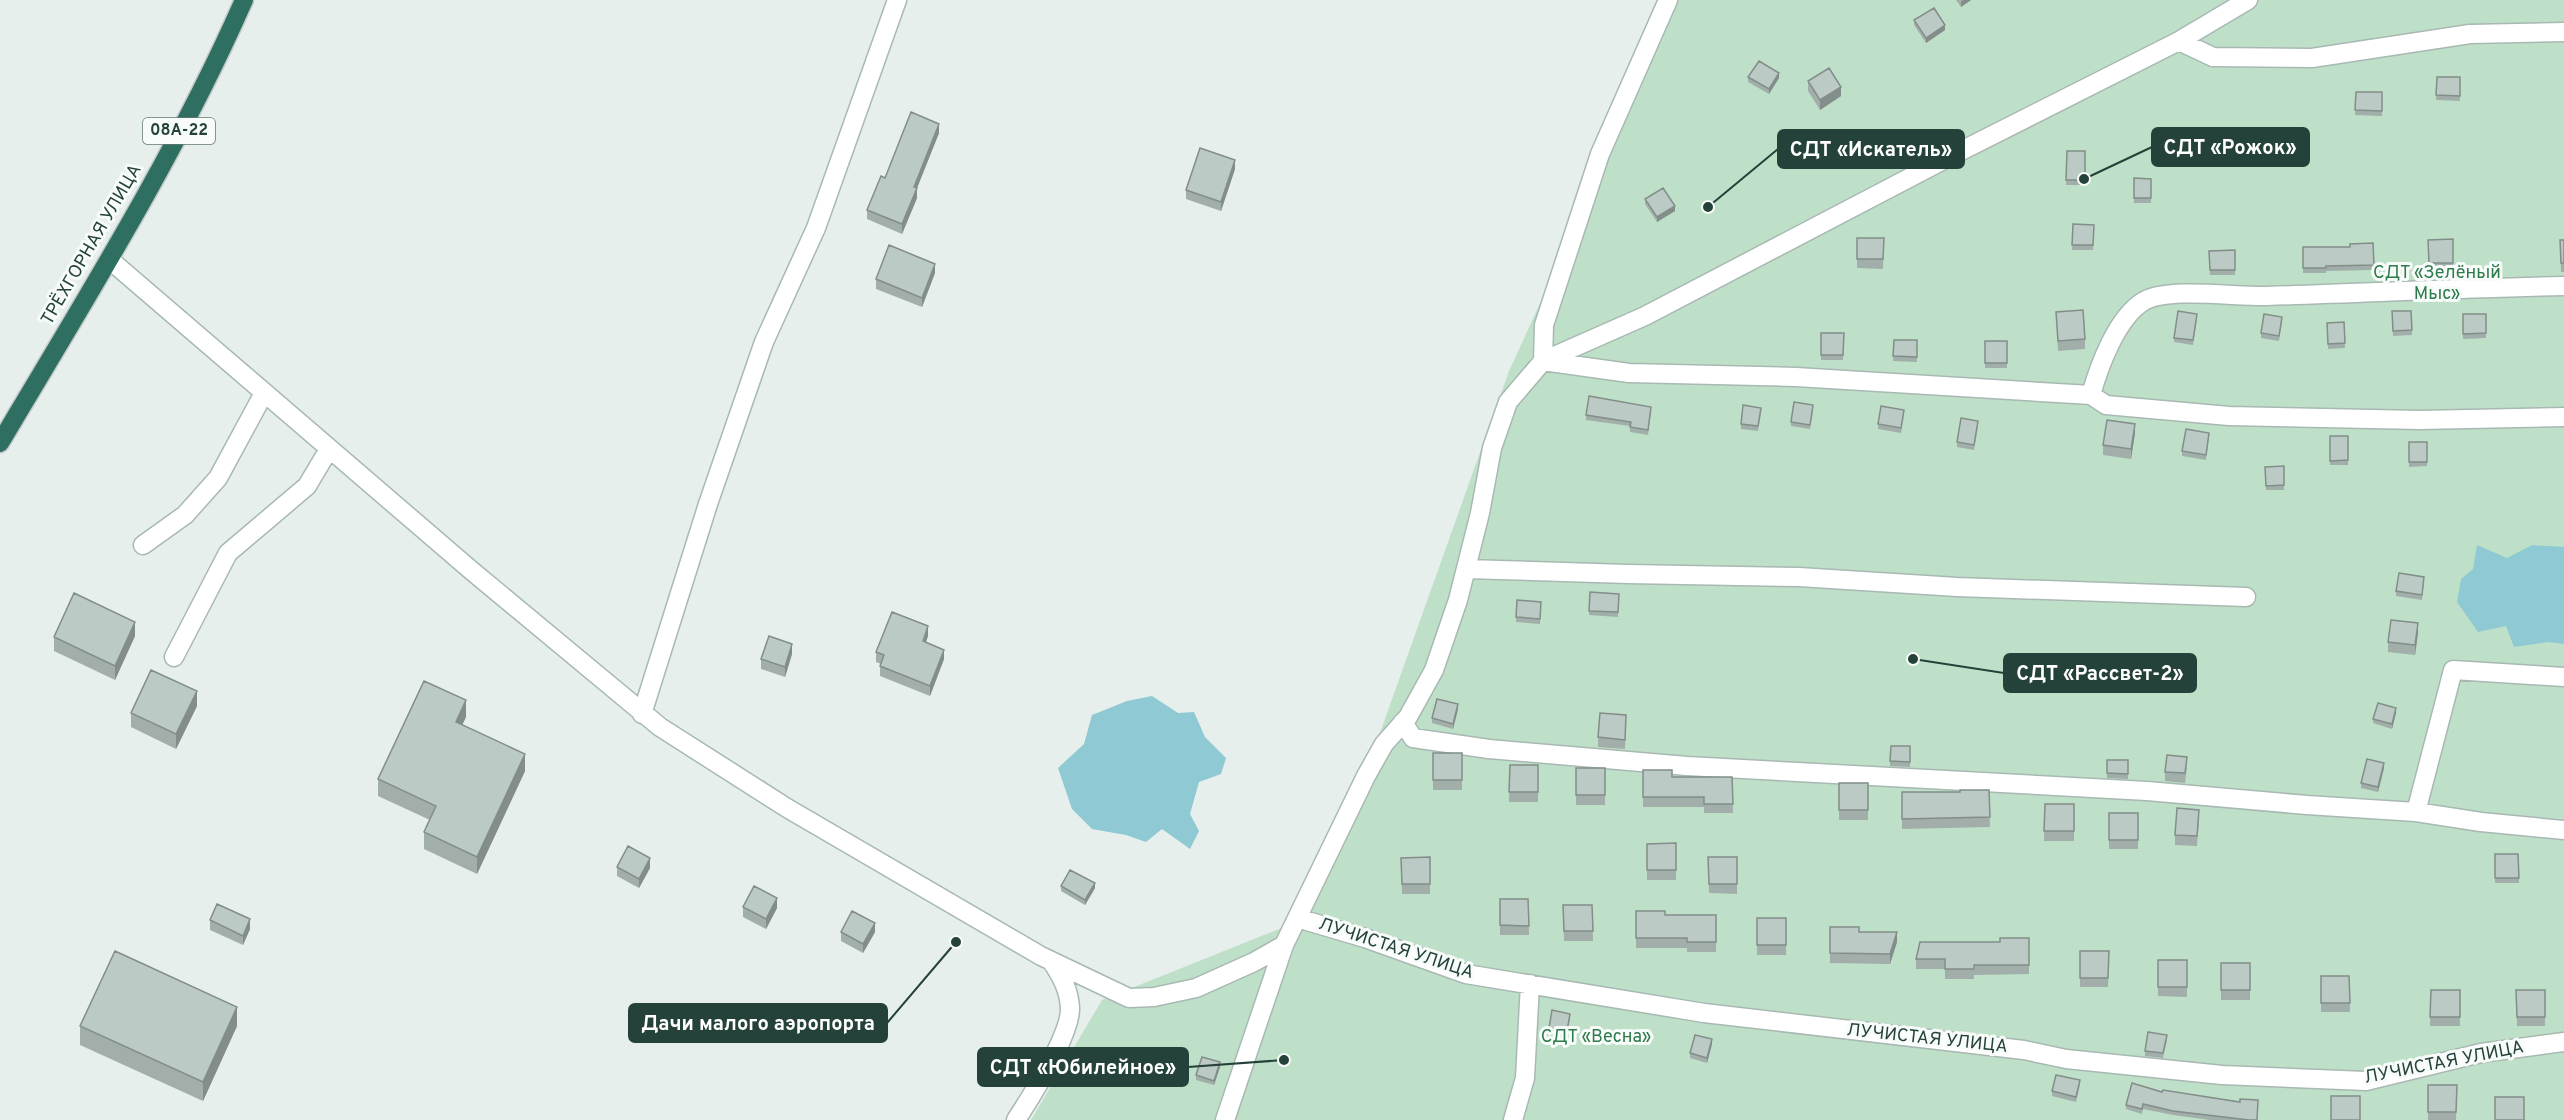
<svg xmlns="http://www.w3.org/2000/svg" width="2564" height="1120" viewBox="0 0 2564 1120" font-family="Overpass,sans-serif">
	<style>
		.green { fill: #bfe0c8 }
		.water { fill: #8ec9d4 }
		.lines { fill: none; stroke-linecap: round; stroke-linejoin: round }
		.minor-casing { stroke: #a8b8b2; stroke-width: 21 }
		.highway-casing { stroke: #c2cac8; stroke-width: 21 }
		.minor { stroke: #fff; stroke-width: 18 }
		.highway { stroke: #2f6f62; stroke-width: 18 }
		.wall { fill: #a1aea9 }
		.shaded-wall { fill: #838d89 }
		.building { fill: #bbcac4; stroke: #838d89; stroke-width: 1.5 }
		.labels { text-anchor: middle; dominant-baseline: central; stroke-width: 6; stroke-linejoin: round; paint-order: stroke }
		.shield { fill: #f7fbf9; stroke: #637a73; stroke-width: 1.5 }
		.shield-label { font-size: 16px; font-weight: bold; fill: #24423a }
		.street-label { font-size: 18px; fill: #24423a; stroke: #f7fbf9 }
		.park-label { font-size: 18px; fill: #2d7a4b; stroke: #f7fbf9 }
		.leader { fill: none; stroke: #24423a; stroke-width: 2 }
		.callout-dot { fill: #24423a; stroke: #f7fbf9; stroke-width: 2 }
		.callout { fill: #24423a; stroke: #24423a; stroke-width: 2 }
		.callout-label { font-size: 20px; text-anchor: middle; font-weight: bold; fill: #fff }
	</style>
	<rect width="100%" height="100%" fill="#e6efeb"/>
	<path class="green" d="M1679,0H2564V1120H1031L1102,1000L1294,923L1381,730L1509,371Z"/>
	<path class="water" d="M2477,545L2507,558L2532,545L2564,547V644L2548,642L2514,647L2506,626L2478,632L2457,602L2461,579L2473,569Z
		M1152,696L1178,713L1194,712L1205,737L1226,758L1221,774L1199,782L1190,814L1199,831L1190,849L1162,829L1146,842L1126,835L1092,829L1072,809L1058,768L1084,744L1092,715L1127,701Z"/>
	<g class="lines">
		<g class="minor-casing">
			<path id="minor" d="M2179,41L2248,0
				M110,260L472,571L660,727L787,808L1041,956L1129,998L1154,997L1196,988L1254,962L1284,945L1366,776L1384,744L1408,717L1434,670L1458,600L1480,513L1492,448L1508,402L1543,361L1645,316L1953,155L2179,41L2213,57L2312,58L2470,34L2564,32
				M1543,361L1629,373L1796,377L2091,395L2106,405L2229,416L2420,420L2564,417
				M1543,361L1544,325L1600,154L1668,0
				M2091,395C2099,366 2117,317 2144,301C2169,287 2236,297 2267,296C2366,293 2465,288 2564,286
				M143,545L185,515L218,478L264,393
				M1466,569L1628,574L1799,577L1957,587L2246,597
				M174,657L228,553L307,486L329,449
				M642,714L708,504L764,342L816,228L897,0
				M1403,722L1413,738L1489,749L1687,766L2147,791L2307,805L2416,812L2481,822L2564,830
				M2416,812L2453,670L2564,677
				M1297,918L1365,938L1466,974L1704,1013L2024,1050L2066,1059L2222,1075L2366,1081L2481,1053L2564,1042
				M1016,1120C1031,1097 1071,1034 1070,1008C1069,990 1062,977 1052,962
				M1225,1120L1284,945
				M1513,1120L1525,1078L1530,984"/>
		</g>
		<g class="highway-casing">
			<path id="highway" d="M0,443C86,298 176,155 244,0"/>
		</g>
		<use href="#minor" class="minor"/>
		<use href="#highway" class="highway"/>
	</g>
	<path class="wall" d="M1956,0H1971L1961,7Z
		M1914,20L1945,30L1926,43L1914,25Z
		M1748,77L1779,78L1769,94L1748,82Z
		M2437,77H2460V101L2436,100Z
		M1808,81L1841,96L1820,110L1808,91Z
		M2356,92H2382V116L2355,115Z
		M939,133L917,188V198L902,234L867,219V210L885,178Z
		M2067,151H2085V185H2066Z
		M1235,169L1221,211L1186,199V190Z
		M2134,178L2151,179V203H2134Z
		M1645,199L1675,211L1657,222L1645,204Z
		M2073,224L2094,225L2093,250H2072Z
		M1884,238L1883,269L1857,268V259Z
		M2453,239V272L2429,273L2428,240Z
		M2560,240H2564V272H2561Z
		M2373,243L2374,270L2326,271V273H2303V247H2350Z
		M2235,250V275H2210L2209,251Z
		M935,273L922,307L876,289V279Z
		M2392,311H2411L2412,335L2393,336Z
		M2056,312L2085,339V349L2058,351Z
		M2463,314H2486V338L2463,339Z
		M2197,319L2193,345L2174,342V338Z
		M2282,322L2279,341L2261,338V333Z
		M2344,322L2345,348L2328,349L2327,323Z
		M1821,333H1844L1843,360H1821Z
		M1894,340H1917V362L1893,361Z
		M1985,341H2007V368H1985Z
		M1813,410L1810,429L1791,426V422Z
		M1651,412L1648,435L1630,432V426L1586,420V415Z
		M1761,413L1758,431L1741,429V424Z
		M1904,415L1901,433L1878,429V424Z
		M1978,426L1974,450L1957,447V442Z
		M2135,433L2131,459L2103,455V445Z
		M2330,436H2348V465H2330Z
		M2209,437L2206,460L2182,456V451Z
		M2409,442H2427V466L2409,467Z
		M2284,466V490H2266L2265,467Z
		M2424,582L2422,600L2396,596V591Z
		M1590,592L1619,594L1618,617L1589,615Z
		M1541,602L1540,624L1516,622V617Z
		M2418,633L2415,655L2388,652V642Z
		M135,636L115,680L54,651V637Z
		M928,636L926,642L944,659L930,696L880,676V666L881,664L876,662V652Z
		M792,654L785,677L761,669V659Z
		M197,706L176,749L131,727V713Z
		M1458,709L1453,729L1432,723V718Z
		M2396,713L2392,729L2373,723V719Z
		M466,717L462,725L525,771L477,874L424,849V832L430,820L378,796V779Z
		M1626,725L1625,749L1598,747V737Z
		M1891,746H1910V767L1890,766Z
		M1433,753H1462V790H1433Z
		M2107,760H2128V779L2107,778Z
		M1510,765H1538V802H1509Z
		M2187,767L2185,783L2165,781V772Z
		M1576,768H1605V805H1576Z
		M2384,768L2378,792L2361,788V783Z
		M1643,770L1672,777H1732L1733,813H1704V807H1643Z
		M1839,783H1868V820H1839Z
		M1989,790L1990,827L1902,829V792H1960Z
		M2045,804H2074V841H2044Z
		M2109,813H2138V849H2109Z
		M2199,820L2197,846L2175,845V835Z
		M1676,843V880H1647V844Z
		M2495,854H2518L2519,883H2495Z
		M1430,857V894H1402L1401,858Z
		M1708,857H1737V894L1709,893Z
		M617,867L650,868L639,888L617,876Z
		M1061,886L1095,888L1085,905L1061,891Z
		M1500,899H1528L1529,935H1500Z
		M1563,905H1592L1593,941H1564Z
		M743,907L777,908L766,929L743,917Z
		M1636,911L1665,915H1716V952H1687V948H1636Z
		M1757,918H1786V955H1757Z
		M210,920L250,929L243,945L210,930Z
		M1830,927L1859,932L1897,942L1890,964L1830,963Z
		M841,932H875L863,953L841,941Z
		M2029,938V974L1974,975V979H1945V969H1916V959L2000,942Z
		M2080,951H2109L2108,987H2080Z
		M2158,960H2187V997L2158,996Z
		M2221,963H2250V1000H2221Z
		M2321,976H2349L2350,1012H2321Z
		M2431,990H2460V1026H2430Z
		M2516,990H2545V1026H2517Z
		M1570,1018L1567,1036L1549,1033V1028Z
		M80,1026H237L203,1101L80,1045Z
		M2167,1040L2163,1058L2145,1056V1051Z
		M1712,1044L1707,1063L1690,1058V1053Z
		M1220,1067L1214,1085L1196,1080V1075Z
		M2132,1083L2258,1120H2210L2173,1115L2143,1109L2142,1114L2126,1109V1105Z
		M2080,1085L2076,1102L2052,1096V1091Z
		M2428,1085H2457L2456,1120H2428Z"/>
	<path class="shaded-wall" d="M1963,0H1971L1961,7V2Z
		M1945,25V30L1926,43V38Z
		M1779,73V78L1769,94V89Z
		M1841,87V96L1820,110V100Z
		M939,124V133L917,188V198L902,234V224L914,187Z
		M1235,160V169L1221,211V202Z
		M1675,206V211L1657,222V217Z
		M935,264V273L922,307V298Z
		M2135,424V433L2131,459V449Z
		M135,622V636L115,680V666Z
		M2418,623V633L2415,655V645Z
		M928,626V636L923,650V641Z
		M792,644V654L785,677V667Z
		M944,650V659L930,696V686Z
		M197,691V706L176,749V734Z
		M466,700V717L456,738V722Z
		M1458,704V709L1453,729V724Z
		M2396,708V713L2392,729V724Z
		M525,754V771L477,874V857Z
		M2384,763V768L2378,792V787Z
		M650,858V868L639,888V879Z
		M1095,883V888L1085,905V900Z
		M777,898V908L766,929V919Z
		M250,919V929L243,945V936Z
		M875,923V932L863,953V944Z
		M1897,932V942L1890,964V954Z
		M237,1007V1026L203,1101V1082Z
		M1712,1039V1044L1707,1063V1058Z
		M1220,1062V1067L1214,1085V1081Z"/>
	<path class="building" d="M1934,8L1945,25L1926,38L1914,20Z
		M1759,61L1779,73L1769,89L1748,77Z
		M1829,68L1841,87L1820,100L1808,81Z
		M2437,77H2460V96L2436,95Z
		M2356,92H2382V111L2355,110Z
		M911,112L939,124L914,187L917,188L902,224L867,210L881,176L885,178Z
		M1200,148L1235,160L1221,202L1186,190Z
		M2067,151H2085V180H2066Z
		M2134,178L2151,179V198H2134Z
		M1663,188L1675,206L1657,217L1645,199Z
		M2073,224L2094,225L2093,245H2072Z
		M1857,238H1884L1883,259H1857Z
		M2453,239V263H2429L2428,240Z
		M2560,240H2564V263H2561Z
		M2373,243L2374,265L2326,266V268H2303V247H2350V244Z
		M889,245L935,264L922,298L876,279Z
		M2235,250V270H2210L2209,251Z
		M2083,310L2085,339L2058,341L2056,312Z
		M2178,311L2197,314L2193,340L2174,338Z
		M2392,311H2411L2412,330L2393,331Z
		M2264,314L2282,317L2279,336L2261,333Z
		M2463,314H2486V333L2463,334Z
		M2344,322L2345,343L2328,344L2327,323Z
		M1821,333H1844L1843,355H1821Z
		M1894,340H1917V357L1893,356Z
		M1985,341H2007V363H1985Z
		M1589,396L1651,407L1648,430L1630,427L1631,422L1586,415Z
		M1794,402L1813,405L1810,425L1791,422Z
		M1743,405L1761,408L1758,426L1741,424Z
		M1881,406L1904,410L1901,428L1878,424Z
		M1961,418L1978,421L1974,445L1957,442Z
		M2107,420L2135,424L2131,449L2103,445Z
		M2186,429L2209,433L2206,455L2182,451Z
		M2330,436H2348V460L2330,461Z
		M2409,442H2427V462H2409Z
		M2284,466V485L2266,486L2265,467Z
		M2399,573L2424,577L2422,595L2396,591Z
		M1590,592L1619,594L1618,612L1589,611Z
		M74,593L135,622L115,666L54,637Z
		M1517,600L1541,602L1540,619L1516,617Z
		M892,612L928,626L923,641L944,650L930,686L880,666L884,655L876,652Z
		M2391,620L2418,623L2415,645L2388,642Z
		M769,636L792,644L785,667L761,659Z
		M151,670L197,691L176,734L131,713Z
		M424,681L466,700L456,722L525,754L477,857L424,832L436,806L378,779Z
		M1437,699L1458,704L1453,724L1432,718Z
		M2378,703L2396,708L2392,724L2373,719Z
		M1600,713L1626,715L1625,740L1598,737Z
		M1891,746H1910V762L1890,761Z
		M1433,753H1462V780H1433Z
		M2167,755L2187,757L2185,773L2165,772Z
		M2367,759L2384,763L2378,787L2361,783Z
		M2107,760H2128V774L2107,773Z
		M1510,765H1538V792H1509Z
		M1576,768H1605V795H1576Z
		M1643,770H1672V777H1732L1733,804H1704V797H1643Z
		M1839,783H1868V810H1839Z
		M1960,790H1989L1990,817L1902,819V792H1960Z
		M2045,804H2074V831H2044Z
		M2177,808L2199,810L2197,836L2175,835Z
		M2109,813H2138V840H2109Z
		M1676,843V870H1647V844Z
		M628,846L650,858L639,879L617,867Z
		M2495,854H2518L2519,878H2495Z
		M1430,857V884H1402L1401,858Z
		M1708,857H1737V884H1709Z
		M1070,870L1095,883L1085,900L1061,886Z
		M754,886L777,898L766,919L743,907Z
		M1500,899H1528L1529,926L1500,925Z
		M217,904L250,919L243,936L210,920Z
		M1563,905H1592L1593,931H1564Z
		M852,911L875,923L863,944L841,932Z
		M1636,911H1665V915H1716V942H1687V938H1636Z
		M1757,918H1786V945H1757Z
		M1830,927H1859V932H1897L1890,954L1830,953Z
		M2000,938H2029V965H1974V969H1945V959H1916L1920,942H2000Z
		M115,951L237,1007L203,1082L80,1026Z
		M2080,951H2109L2108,978H2080Z
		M2158,960H2187V987H2158Z
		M2221,963H2250V990H2221Z
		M2321,976H2349L2350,1003H2321Z
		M2431,990H2460V1017H2430Z
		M2516,990H2545V1017H2517Z
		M1552,1010L1570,1014L1567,1031L1549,1028Z
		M2148,1032L2167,1035L2163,1053L2145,1051Z
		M1695,1035L1712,1039L1707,1058L1690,1053Z
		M1202,1057L1220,1062L1214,1081L1196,1075Z
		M2056,1075L2080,1080L2076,1097L2052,1091Z
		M2132,1083L2162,1092L2163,1090L2240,1102V1099L2258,1100L2257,1120H2249L2173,1111L2143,1104L2142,1109L2126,1105Z
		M2428,1085H2457L2456,1112H2428Z
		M2331,1096H2360V1120H2331Z
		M2495,1097H2524V1120H2495Z"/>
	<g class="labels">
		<rect class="shield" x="143" y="118" width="72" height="26" rx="4.5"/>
		<g class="shield-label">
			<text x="179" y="131">08А-22</text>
		</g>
		<g class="street-label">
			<text transform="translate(92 245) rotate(-60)">ТРЁХГОРНАЯ УЛИЦА</text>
			<text transform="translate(1396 949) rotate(18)">ЛУЧИСТАЯ УЛИЦА</text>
			<text transform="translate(1927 1039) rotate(6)">ЛУЧИСТАЯ УЛИЦА</text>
			<text transform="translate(2444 1063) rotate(-11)">ЛУЧИСТАЯ УЛИЦА</text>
		</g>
		<g class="park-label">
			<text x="2437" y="273">СДТ «Зелёный<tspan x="2437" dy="21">Мыс»</tspan></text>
			<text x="1596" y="1037">СДТ «Весна»</text>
		</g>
	</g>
	<path class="leader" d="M2084 179L2152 147M1708 207L1778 149M1913 659L2004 673M956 942L887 1023M1284 1060L1188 1067"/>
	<g class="callout-dot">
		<circle cx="2084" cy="179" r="6"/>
		<circle cx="1708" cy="207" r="6"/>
		<circle cx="1913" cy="659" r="6"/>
		<circle cx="956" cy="942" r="6"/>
		<circle cx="1284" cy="1060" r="6"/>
	</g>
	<g class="callout">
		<rect x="2152" y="128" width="157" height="38" rx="6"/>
		<rect x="1778" y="130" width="186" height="38" rx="6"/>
		<rect x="2004" y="654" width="192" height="38" rx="6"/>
		<rect x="629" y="1004" width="258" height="38" rx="6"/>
		<rect x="978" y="1048" width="210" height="38" rx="6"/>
	</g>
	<g class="callout-label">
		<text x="2230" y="154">СДТ «Рожок»</text>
		<text x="1871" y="156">СДТ «Искатель»</text>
		<text x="2100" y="680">СДТ «Рассвет-2»</text>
		<text x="758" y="1030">Дачи малого аэропорта</text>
		<text x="1083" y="1074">СДТ «Юбилейное»</text>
	</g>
</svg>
